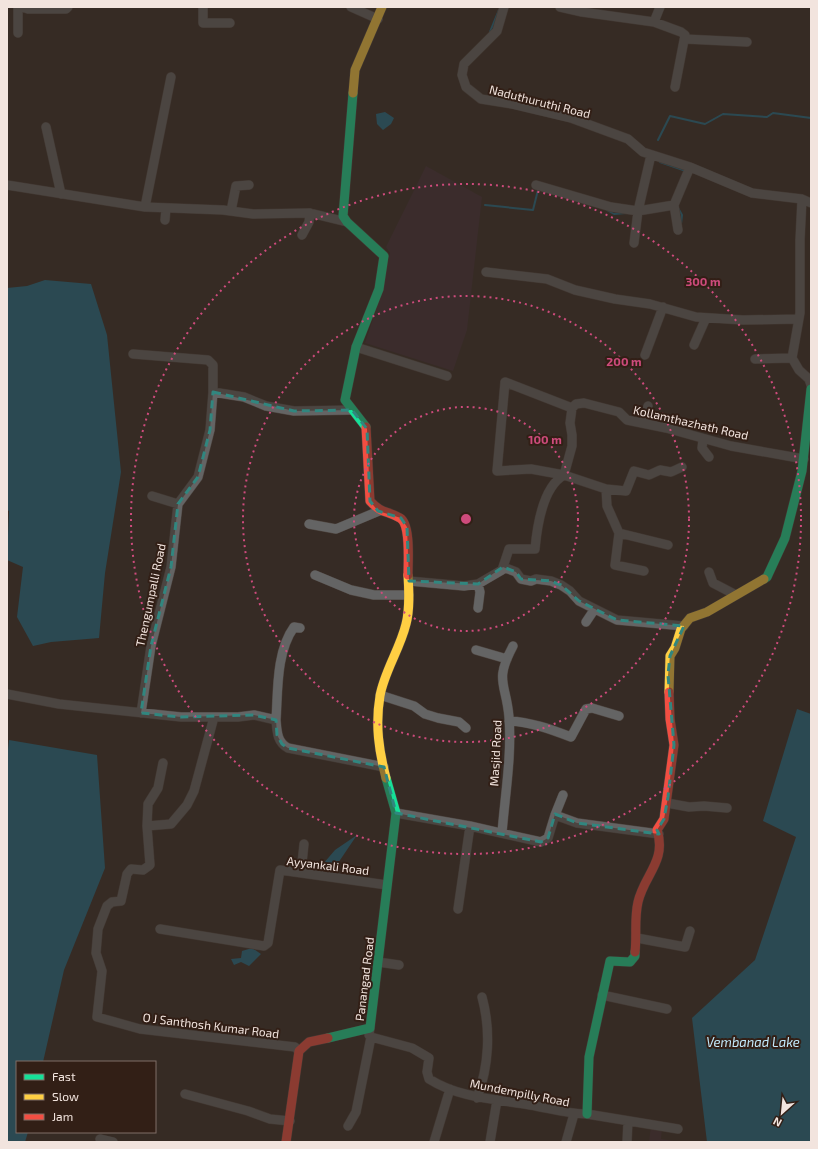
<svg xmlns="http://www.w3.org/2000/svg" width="818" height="1149" viewBox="0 0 818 1149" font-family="'Exo 2',sans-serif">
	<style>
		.education { fill: #402e35 }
		.medical { fill: #402e33 }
		.water { fill: #1d6d89 }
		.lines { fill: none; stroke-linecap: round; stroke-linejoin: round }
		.stream { stroke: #1d6d89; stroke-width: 2 }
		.street-casing { stroke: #4f4641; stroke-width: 10 }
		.fast-casing { stroke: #4f4641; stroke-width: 10 }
		.slow-casing { stroke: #4f4641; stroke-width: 10 }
		.jam-casing { stroke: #4f4641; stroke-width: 10 }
		.street { stroke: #646464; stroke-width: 9 }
		.fast { stroke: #16e098; stroke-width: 9 }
		.slow { stroke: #ffcf43; stroke-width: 9 }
		.jam { stroke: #f24e42; stroke-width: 9 }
		.marked { fill: none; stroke: #31867f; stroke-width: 3; stroke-dasharray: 8 5; stroke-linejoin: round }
		.ring { fill: none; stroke: #ce4b7c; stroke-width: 2; stroke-dasharray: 2 4 }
		.labels { text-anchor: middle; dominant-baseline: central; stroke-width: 4; stroke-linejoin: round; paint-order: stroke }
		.street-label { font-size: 12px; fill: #f2e4de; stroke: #321f16 }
		.water-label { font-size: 13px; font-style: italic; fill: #c2eafc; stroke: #321f16 }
		.centre { fill: #ce4b7c; stroke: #321f16; stroke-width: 2 }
		.ring-label { font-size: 12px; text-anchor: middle; font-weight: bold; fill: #ce4b7c; stroke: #321f16; stroke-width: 4; stroke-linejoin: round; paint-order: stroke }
	</style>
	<rect width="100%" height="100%" fill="#362b25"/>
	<path class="education" d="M426,166L482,197L467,330L453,371L365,343L378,304L390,253L386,247Z"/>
	<path class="medical" d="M651,1126L662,1128L661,1139L674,1141V1142H649Z"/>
	<path class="water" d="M385,112L394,118L391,124L383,130L377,124L376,114Z
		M45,280L91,284L107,335L121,472L105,573L99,638L51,642L33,646L17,617L23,567L7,560L9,511L7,510V288L27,286Z
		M797,709L811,714V1142H707L692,1018L755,960L796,837L763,821Z
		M9,740L97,755L105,868L64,970L43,1062H17V1132H28L25,1142H7V759Z
		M357,835L334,869L330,873L323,864L335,850Z
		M252,948L261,954L249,966L241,962L234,965L231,959L241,958L242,951Z"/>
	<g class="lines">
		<path class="stream" d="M490,32L499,10
			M658,140L670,116L705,124L723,114L767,117L773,113L811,118
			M660,162L686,171
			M485,205L533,210L538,190H540
			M678,208L682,215L681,224
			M607,210L614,214L626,213"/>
		<g class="street-casing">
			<path id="street" d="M18,7V33
				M22,7L28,9H66L68,7
				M203,7V23H230
				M351,7L378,19
				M504,7L497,31L464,64L462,75L466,87L481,99L512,104L571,118L628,139L643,152L690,167L752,193L802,199L811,203
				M560,7L582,12L654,22L660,7
				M654,22L681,32L685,35L675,87
				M685,39L747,42
				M46,127L61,194
				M7,185L145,207L223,210L253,214L310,213L347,222
				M536,185L611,207L638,211L674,205L690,167
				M802,199L800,240V313L792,358L799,370L809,379L811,385
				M674,205L678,230
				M145,207L171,77
				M231,211L236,186L249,185
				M165,220L166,208
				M302,235L309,222L310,213
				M634,243L638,211L651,155
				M486,272L547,279L575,290L615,299L650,304L696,317L743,320L799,319
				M694,345L706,318
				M356,347L447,376
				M133,354L208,360L213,365V392
				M645,355L663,307
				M755,359L792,358
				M572,408L505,382L497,471L531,469L564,475L606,489L607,506L619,533L615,565L644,571
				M644,423L648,406
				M703,439L702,448L709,457
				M606,489L626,491L634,471L649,475L660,470L671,472L682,467
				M152,496L178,504
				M309,524L336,529L379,511
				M619,533L668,545
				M503,567L516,572L521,579L531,581L536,579L551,581L561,585L570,591L579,601L617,620L684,626
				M709,572L713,583L736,595
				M315,575L351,590L374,595H409
				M409,581L464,586L478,584L502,570L509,549H535C537,527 543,487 564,475L572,446V435L570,423L572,408L576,404L584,403L619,412L627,420L666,428L731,446L804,459
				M478,584L480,592L478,608
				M586,622L594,610
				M476,650L507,659
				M7,694L59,704L181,717H238L254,715L276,720C277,732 277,742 288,748L384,767
				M380,695L414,706L425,714L438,718L459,722L466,728
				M141,713L151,646L171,567L178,504L198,477L210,430L213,392L244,397L266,406L294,411L352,410
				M276,720C278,691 276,652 294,627L300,628
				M509,721C531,722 550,729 571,737L586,709L592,708L619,716
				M163,763L158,788L148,804L147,826L150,865L143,870L131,869L127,874L121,901L112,902L107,906L98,929L96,953L102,971L97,1017L140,1029L295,1047L299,1051
				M667,803L689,807L704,806L727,808
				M396,813L470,826L541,842L548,838L555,815L577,823L659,834
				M555,815L563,795
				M147,826L171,824L187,805L194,791L214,717
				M502,833C505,795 512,755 509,717C506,682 494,682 513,646
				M301,873L304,844
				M458,909L470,826
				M160,929L264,946L268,943L280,870L387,885
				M637,938L685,947L690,931
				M378,962L399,965
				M602,995L667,1009
				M370,1028L369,1035L371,1037L412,1048L429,1058L427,1072L429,1079C459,1098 495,1099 530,1105C549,1108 567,1114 587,1114L678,1129
				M185,1094L248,1111L270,1119L290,1121
				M477,1098C489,1066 491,1030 482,997
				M348,1126L356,1112L371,1037
				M100,1139L113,1142
				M434,1142L450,1089
				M490,1142L497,1100
				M566,1142L574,1114
				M627,1142L628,1121"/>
		</g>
		<g class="fast-casing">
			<path id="fast" d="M353,93L343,216L347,222L384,256L379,289L356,347L345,400L366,427
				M764,579L767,577L785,538L802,471L811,389
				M328,1038L370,1028L396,813L386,778
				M587,1114L589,1057L610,961L630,962L635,956V952"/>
		</g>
		<g class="slow-casing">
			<path id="slow" d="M353,93L355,70L382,7
				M669,692L670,656L675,648L681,629L690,618L707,612L764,579
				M386,778C379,751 375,725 380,696C384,672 400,649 406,624C410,609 409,591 408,575"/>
		</g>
		<g class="jam-casing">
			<path id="jam" d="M366,427L370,501C382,514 386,510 400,518C411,524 408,562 408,575
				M635,952C637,936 634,919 638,902C644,875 667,861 657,830L664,819L674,745L670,719L669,692
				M286,1142L299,1051L309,1042L328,1038"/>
		</g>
		<use href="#street" class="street"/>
		<use href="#fast" class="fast"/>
		<use href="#slow" class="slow"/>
		<use href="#jam" class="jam"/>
	</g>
	<path d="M0 0H818V1149H0ZM213,392L294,411L352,410L367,429L370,501L378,511L401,518L407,527L409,581L478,584L503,567L516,572L521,579L551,581L561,585L579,601L617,620L684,626L670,656L668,675L674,745L668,797L664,819L657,830L659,834L577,823L555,814L548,838L541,842L396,813L384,767L288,748L282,744L277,735L276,720L254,715L181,717L141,713L151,646L171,567L178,504L198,477L210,430Z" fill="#362b25" fill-opacity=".55" fill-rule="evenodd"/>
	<path class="marked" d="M213,392L294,411L352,410L367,429L370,501L378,511L401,518L407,527L409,581L478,584L503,567L516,572L521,579L551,581L561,585L579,601L617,620L684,626L670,656L668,675L674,745L668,797L664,819L657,830L659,834L577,823L555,814L548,838L541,842L396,813L384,767L288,748L282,744L277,735L276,720L254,715L181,717L141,713L151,646L171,567L178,504L198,477L210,430Z"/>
	<g class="ring">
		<circle cx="466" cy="519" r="112"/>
		<circle cx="466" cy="519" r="223"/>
		<circle cx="466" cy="519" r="335"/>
	</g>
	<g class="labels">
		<g class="street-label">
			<text transform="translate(540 101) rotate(14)">Naduthuruthi Road</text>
			<text transform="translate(691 422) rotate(13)">Kollamthazhath Road</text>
			<text transform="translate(150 595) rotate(-78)">Thengumpalli Road</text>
			<text transform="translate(495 753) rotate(-87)">Masjid Road</text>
			<text transform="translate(328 865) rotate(7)">Ayyankali Road</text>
			<text transform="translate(364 979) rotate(-83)">Panangad Road</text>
			<text transform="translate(211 1025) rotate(7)">O J Santhosh Kumar Road</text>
			<text transform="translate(520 1092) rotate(11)">Mundempilly Road</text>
		</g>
		<g class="water-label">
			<text x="753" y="1042">Vembanad Lake</text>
		</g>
	</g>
	<circle cx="466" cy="519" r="6" class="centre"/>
	<g class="ring-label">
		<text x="703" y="286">300 m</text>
		<text x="624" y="366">200 m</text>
		<text x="545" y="444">100 m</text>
	</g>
	<rect width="818" height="1149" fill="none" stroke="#f2e4de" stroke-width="16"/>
	<rect x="16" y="1061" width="140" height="72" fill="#321f16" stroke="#7f6e66"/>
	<rect x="24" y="1074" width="20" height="6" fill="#16e098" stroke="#7f6e66"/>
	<text x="52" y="1081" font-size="12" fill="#f2e4de">Fast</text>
	<rect x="24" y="1094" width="20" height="6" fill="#ffcf43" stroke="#7f6e66"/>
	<text x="52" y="1101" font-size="12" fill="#f2e4de">Slow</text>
	<rect x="24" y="1114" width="20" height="6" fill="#f24e42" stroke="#7f6e66"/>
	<text x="52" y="1121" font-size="12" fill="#f2e4de">Jam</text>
	<g transform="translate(782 1113) rotate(207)" stroke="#321f16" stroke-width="3" paint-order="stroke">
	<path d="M0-3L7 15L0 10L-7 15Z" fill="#f2e4de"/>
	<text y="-6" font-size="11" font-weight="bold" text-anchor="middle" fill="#f2e4de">N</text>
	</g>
</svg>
